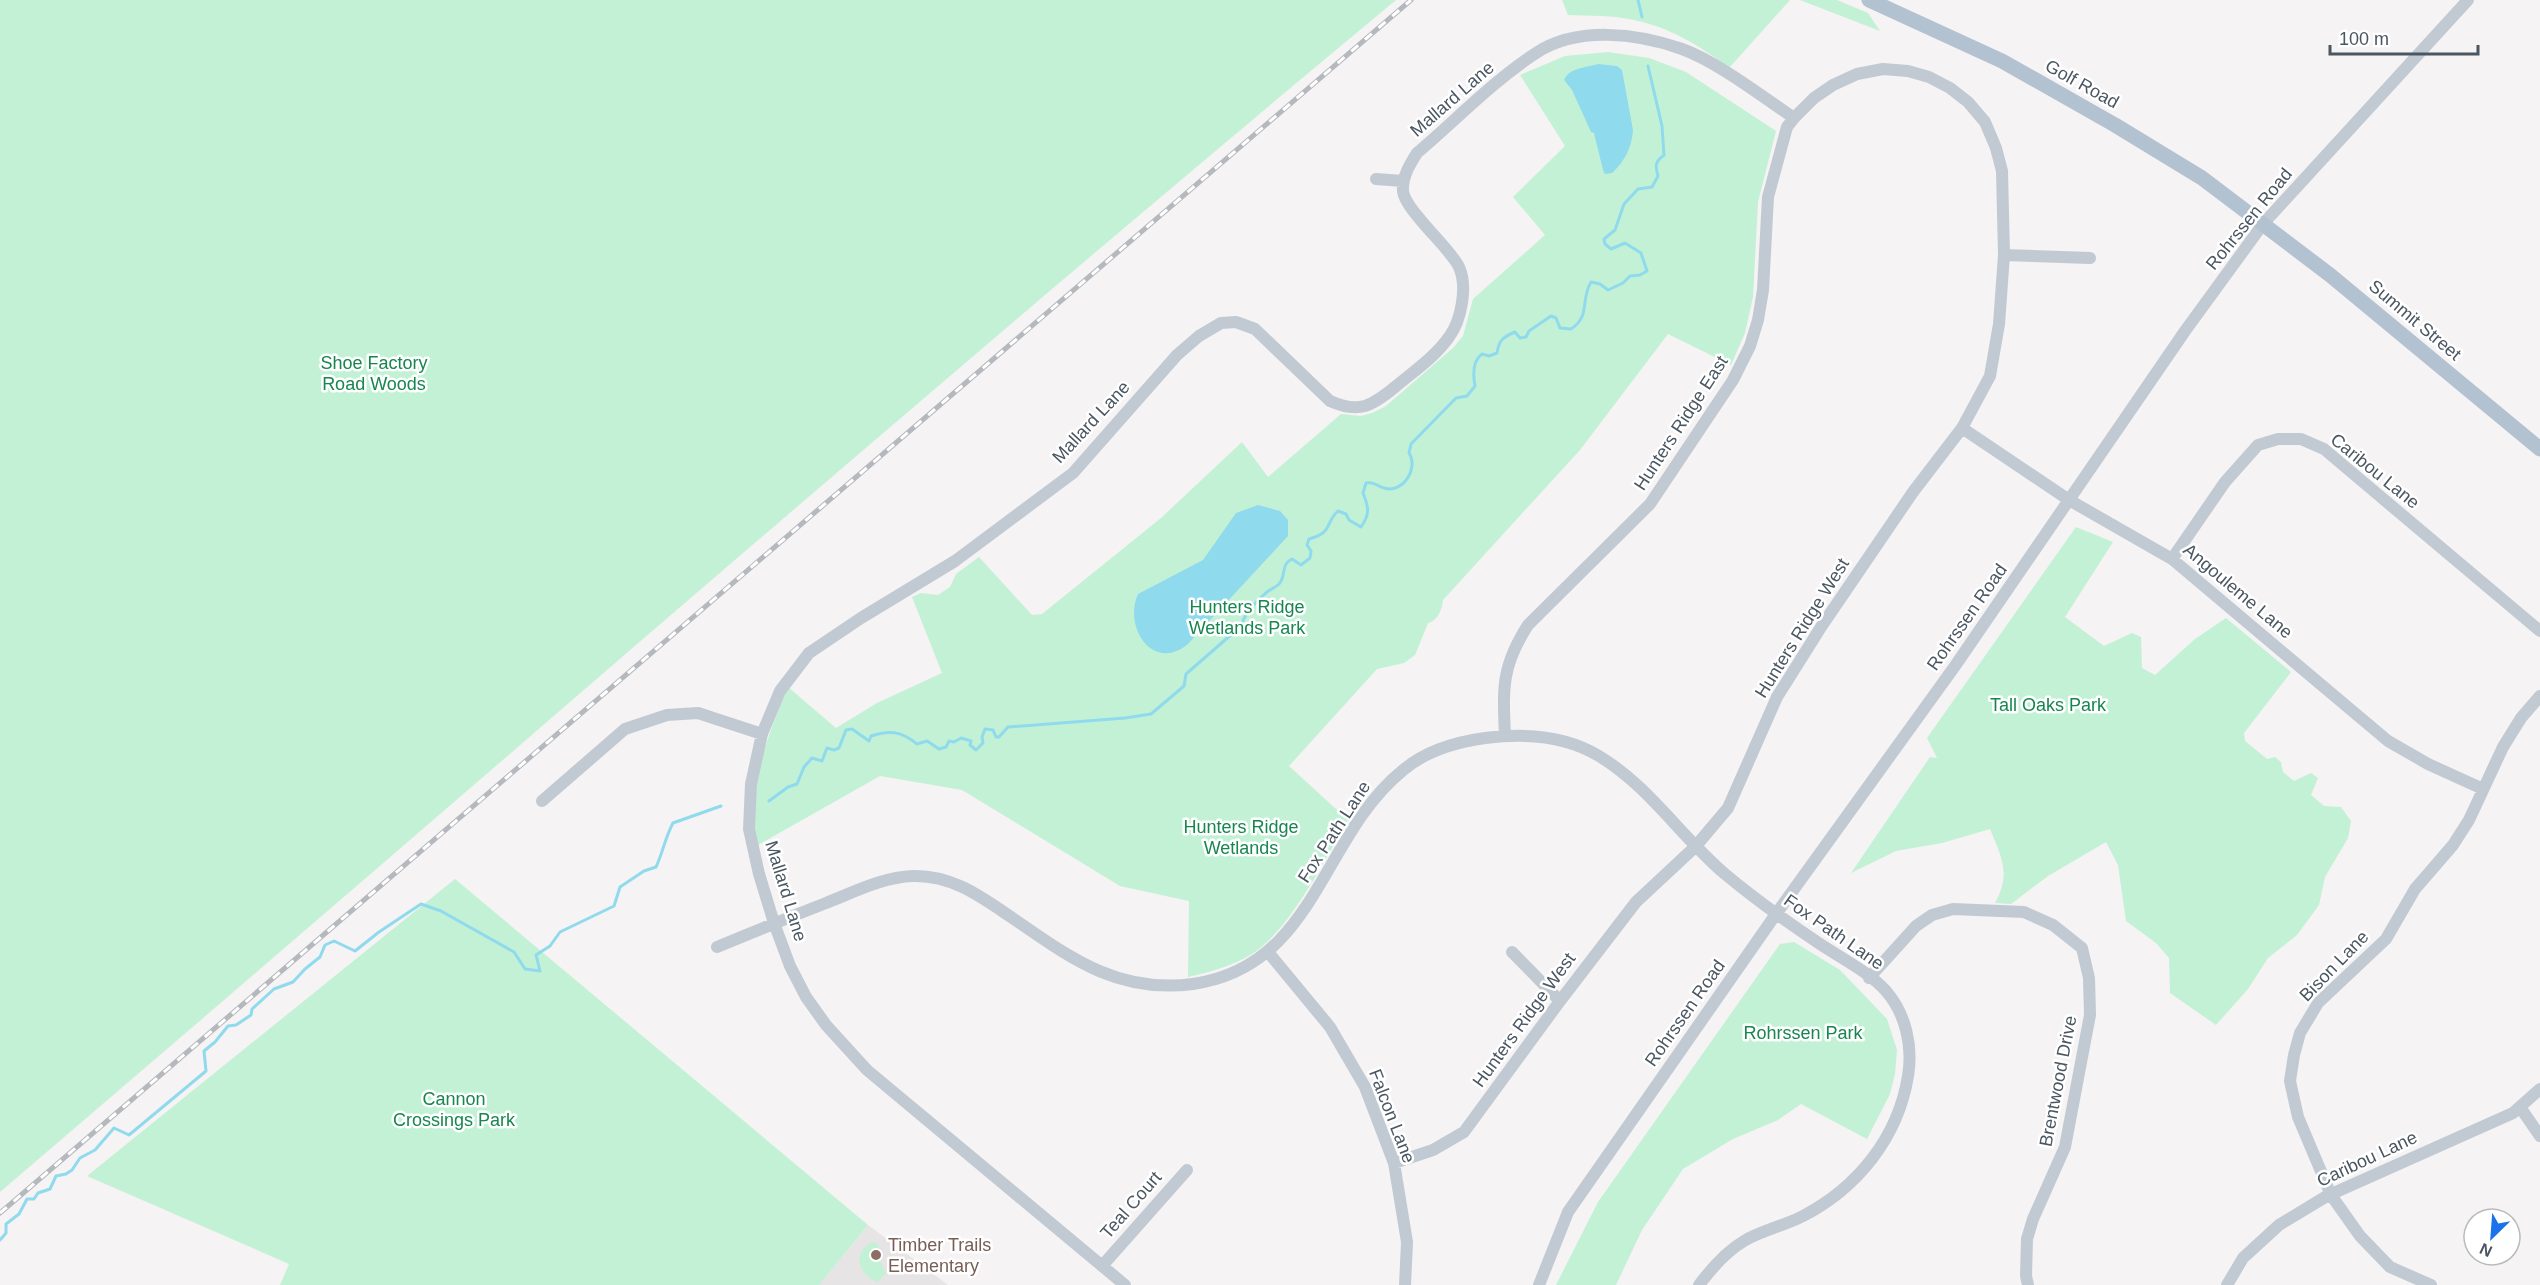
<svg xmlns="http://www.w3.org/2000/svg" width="2540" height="1285" viewBox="0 0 2540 1285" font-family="Helvetica,sans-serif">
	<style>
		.education { fill: #e6e4e5 }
		.green { fill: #c3f1d5 }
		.water { fill: #90daee }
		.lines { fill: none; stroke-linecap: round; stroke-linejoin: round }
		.stream { stroke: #90daee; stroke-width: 3 }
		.minor { stroke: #c1cad2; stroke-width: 12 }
		.major { stroke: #b3c2d1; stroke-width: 15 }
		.rail-casing { stroke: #b5b8bd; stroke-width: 5 }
		.rail { stroke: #fff; stroke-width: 3; stroke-dasharray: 9; stroke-linecap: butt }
		.education-dot { fill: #8d6e63; stroke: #fff; stroke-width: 2 }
		.labels { text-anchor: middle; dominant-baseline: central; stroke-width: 5; stroke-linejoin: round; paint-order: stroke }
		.street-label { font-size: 18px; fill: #4a5661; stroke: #fff }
		.park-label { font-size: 18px; fill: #17864f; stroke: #fff }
		.education-label { font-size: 18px; fill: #785e54; stroke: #fff; text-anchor: start }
	</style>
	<rect width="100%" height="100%" fill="#f5f3f3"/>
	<path class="education" d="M868,1225L948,1285H819Z"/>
	<path class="green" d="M0,0H1396C925,391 465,795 0,1192Z
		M1562,0H1790L1729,68C1701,46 1669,27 1634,20C1613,15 1590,16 1568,15Z
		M1800,0H1837L1868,13L1880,31Z
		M1608,52L1649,58L1686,72L1776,131L1758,202L1753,297L1745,333L1731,365L1668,334L1580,450L1443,600C1442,609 1438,621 1428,623L1415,655L1404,663L1377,669L1289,766L1348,820C1325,859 1290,930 1252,954C1232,966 1210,972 1188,977L1189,901L1120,886L962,790L880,776L758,845C745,793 768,734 788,687L836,728L877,703L942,673L912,597L921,593L938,595L950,587L956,574L979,557L1032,615L1042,614L1161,518L1242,442L1268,477L1341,414L1361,416L1372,413L1386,406L1453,348L1463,336L1473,299L1545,235L1513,197L1565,146L1520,75L1565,56Z
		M2076,527L2113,542L2065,617L2104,646L2132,633L2141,637L2142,668L2155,675L2195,639L2226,618L2291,672L2244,733L2245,741L2267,759L2275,757L2281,762L2283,772L2294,781L2311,773L2318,778L2311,795L2324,806L2341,807L2351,821L2348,838L2325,877L2319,905L2297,935L2268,958L2248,989L2216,1025L2170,993L2169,958L2156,943L2126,921L2118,865L2106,842L2048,876L2011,904L1995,903C2011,874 2002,858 1990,829L1942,843L1896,851L1851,873L1930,757L1937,758L1927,738Z
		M455,879L868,1225L819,1285H280L289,1264L87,1176Z
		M1794,942L1840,970L1887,1019L1897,1050L1895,1074L1890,1094L1867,1139L1801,1104L1778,1120L1733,1139L1683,1169L1642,1230L1616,1285H1556L1598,1202L1780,944Z
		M874,1242L878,1244L880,1261L886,1273L878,1282C858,1276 851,1250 874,1242Z"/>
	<path class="water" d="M1598,64L1617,66L1622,70L1633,130C1632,148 1624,162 1612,173L1605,174L1603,170L1594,133L1591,132L1572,90L1564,80C1570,67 1586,68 1598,64Z
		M1258,505L1280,511L1288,520V536L1188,644C1153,673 1123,627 1138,594L1203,560L1236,513Z"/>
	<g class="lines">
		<path class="stream" d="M1638,0L1642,17
			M769,801L788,787L797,784L804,767L812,758L822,761L827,748L834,750L839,748L846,730L852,729L869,741L871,736C890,730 901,731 917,744L927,741L939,749L946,747L949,741L954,742L961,738L971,741L970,745L976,750L983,743L982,737L985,729L993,730L996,737H999L1008,727L1125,718L1151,714L1184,686L1186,674L1240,627C1245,614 1256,601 1267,592C1271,589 1276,587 1279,584C1287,575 1280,565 1292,559L1301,565L1310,558L1311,551L1307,545L1309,539C1334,532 1324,524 1338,511L1346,514L1349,520L1361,527C1370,514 1369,508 1363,493L1366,483C1375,481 1376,486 1384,488C1403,494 1419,468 1409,453L1411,444L1456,398L1467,396L1475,386C1473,375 1472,361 1482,354L1489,356L1497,353C1499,340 1503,337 1515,332L1520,338L1526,337L1529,331L1551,316L1556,318L1560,328L1571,329C1591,316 1580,300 1591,282L1600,284L1608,290L1623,283L1630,276L1640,275L1647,271L1641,253L1625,243L1611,249L1605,244L1604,239L1615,230L1624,204L1638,189L1652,187L1658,176C1655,165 1655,162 1664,155L1662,126L1648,66
			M0,1240L6,1233V1224L19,1214L27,1199H34L38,1193L50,1189L56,1176L66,1174L72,1170L80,1158L95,1150L114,1128L129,1135L206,1071L204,1051L215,1042L228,1026L236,1025L251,1015L252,1009L274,989L293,982L305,969L320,957L325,945L334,941L355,951L379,932L421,904L441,911L514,952L525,969L540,971L536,955L550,946L560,932L614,906L620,887L644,871L656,867C663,852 665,838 673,823L721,806"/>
		<path class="minor" d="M1376,179L1403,181
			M2004,255L2090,258
			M1962,428L2069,500L2172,559L2388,741L2428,764L2483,789
			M2172,559L2225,482L2258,445L2278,439H2301L2324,449L2540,631
			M542,801L625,729L667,715L698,713L762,734
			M717,947C753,932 790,917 826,903C854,892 883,877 913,876C952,875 980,896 1011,917C1069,957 1117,994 1193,984C1315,967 1321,837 1402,771C1425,751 1456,742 1485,738C1525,733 1565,735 1599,756C1649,786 1681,837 1725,874C1755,899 1787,922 1820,944C1841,958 1869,972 1886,991C1906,1014 1913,1047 1908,1076C1898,1138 1857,1188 1803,1216C1784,1226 1762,1230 1744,1241C1727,1251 1711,1269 1699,1285
			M1268,952L1330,1027L1365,1087L1394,1163L1407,1242L1405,1285
			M1512,952L1560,1001
			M1869,978L1916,926L1932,915L1953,909L2024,912L2053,925L2082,948L2089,978L2090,1015L2065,1147L2033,1219L2027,1239L2026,1276L2028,1285
			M2520,1107L2540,1136
			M1394,1163L1433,1150L1464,1132L1560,1001L1636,902L1695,847L1728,808L1777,697L1821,627L1913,492L1962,428L1990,376L1999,324L2004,255L2002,171L1996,148L1985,122L1968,102L1950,88L1929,77L1908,71L1883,69L1857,74L1833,85L1814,98L1794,118L1787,127L1768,197L1763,290L1758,320L1750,346L1733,380L1650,504L1528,625C1501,667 1503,689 1505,736
			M1102,1266L1187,1170
			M1125,1285L867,1070L826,1025L806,997L790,966L774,923L759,874L749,829L751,784L762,734L780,691L809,653L861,618L955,561L1073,473L1177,355L1199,336L1221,323L1236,322L1255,329L1330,401C1359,414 1372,406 1395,387C1414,371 1435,357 1449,337C1461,321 1468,287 1459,267C1453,254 1429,231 1419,218C1413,211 1404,200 1403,191C1402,177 1410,164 1417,153C1456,120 1493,81 1536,53C1577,26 1637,33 1682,49C1716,61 1763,97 1794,118
			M1539,1285L1568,1212L1776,914L1955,666L2185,331L2263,224L2468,0
			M2227,1285L2243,1258L2279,1225L2327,1196L2513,1113L2540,1089
			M2431,1285L2390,1267L2360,1236L2331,1195L2298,1117L2290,1081L2294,1055L2300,1033L2318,1003L2386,939L2415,889L2453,845L2469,820L2503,747L2521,718L2540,696"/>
		<path class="major" d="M1869,0L2002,61L2115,125L2202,178L2330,275L2540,449"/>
		<g class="rail-casing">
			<path id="rail" d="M0,1213L1411,0"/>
		</g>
		<use href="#rail" class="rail"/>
	</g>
	<circle class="education-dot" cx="876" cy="1255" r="6"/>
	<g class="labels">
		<g class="street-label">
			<text transform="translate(2082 84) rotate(29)">Golf Road</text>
			<text transform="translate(1452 99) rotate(-41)">Mallard Lane</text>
			<text transform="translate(2249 219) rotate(-51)">Rohrssen Road</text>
			<text transform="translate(2415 320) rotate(40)">Summit Street</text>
			<text transform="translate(1091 422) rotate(-47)">Mallard Lane</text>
			<text transform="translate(1681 423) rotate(-57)">Hunters Ridge East</text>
			<text transform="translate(2375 471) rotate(39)">Caribou Lane</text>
			<text transform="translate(2238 591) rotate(40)">Angouleme Lane</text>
			<text transform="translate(1967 617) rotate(-55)">Rohrssen Road</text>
			<text transform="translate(1802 628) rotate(-58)">Hunters Ridge West</text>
			<text transform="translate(1334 832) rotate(-57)">Fox Path Lane</text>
			<text transform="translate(786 891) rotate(73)">Mallard Lane</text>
			<text transform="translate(1834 932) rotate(35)">Fox Path Lane</text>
			<text transform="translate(2334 966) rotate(-46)">Bison Lane</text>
			<text transform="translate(1685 1013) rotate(-55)">Rohrssen Road</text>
			<text transform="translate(1524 1020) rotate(-54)">Hunters Ridge West</text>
			<text transform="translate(2058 1081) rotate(-79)">Brentwood Drive</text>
			<text transform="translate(1392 1116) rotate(69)">Falcon Lane</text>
			<text transform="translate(2367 1159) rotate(-25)">Caribou Lane</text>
			<text transform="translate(1131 1205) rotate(-49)">Teal Court</text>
		</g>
		<g class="park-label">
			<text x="374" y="363">Shoe Factory<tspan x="374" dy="21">Road Woods</tspan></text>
			<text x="1247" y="607">Hunters Ridge<tspan x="1247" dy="21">Wetlands Park</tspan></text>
			<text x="2048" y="705">Tall Oaks Park</text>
			<text x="1241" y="827">Hunters Ridge<tspan x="1241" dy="21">Wetlands</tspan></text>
			<text x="1803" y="1033">Rohrssen Park</text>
			<text x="454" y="1099">Cannon<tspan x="454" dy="21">Crossings Park</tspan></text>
		</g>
		<g class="education-label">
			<text x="888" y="1245">Timber Trails<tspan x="888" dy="21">Elementary</tspan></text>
		</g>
	</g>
	<g transform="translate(2492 1237) rotate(205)"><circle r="28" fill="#ffffff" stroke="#b7bbc0" stroke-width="1.5"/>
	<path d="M0-4.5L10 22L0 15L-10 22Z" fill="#1a73e8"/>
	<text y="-9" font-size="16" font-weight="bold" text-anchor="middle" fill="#4a5661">N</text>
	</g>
	<path d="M2330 45v9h148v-9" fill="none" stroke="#4a5661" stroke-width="3"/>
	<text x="2339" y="45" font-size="18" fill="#4a5661" stroke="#ffffff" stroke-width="4.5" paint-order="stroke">100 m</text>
</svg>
